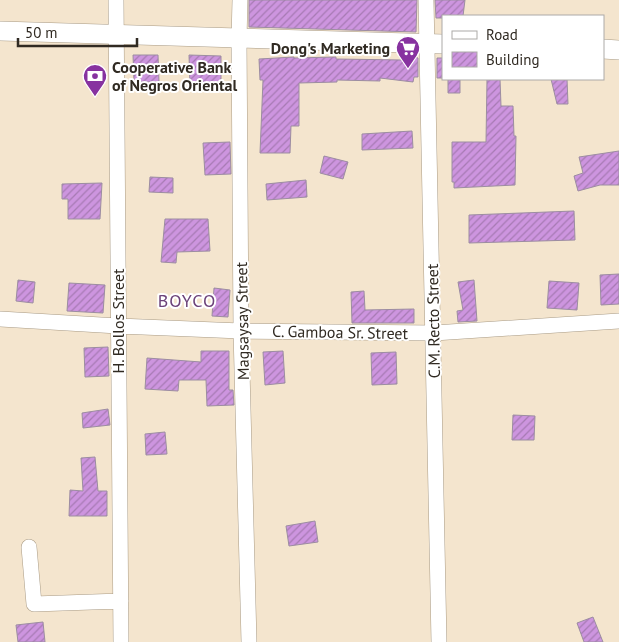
<svg xmlns="http://www.w3.org/2000/svg" width="619" height="642" viewBox="0 0 619 642" font-family="'PT Sans',sans-serif">
	<style>
		.building { fill: url(#building-hatch); stroke: #9c8da1 }
		.lines { fill: none; stroke-linecap: round; stroke-linejoin: round }
		.minor-casing { stroke: #a99b85; stroke-width: 16 }
		.tertiary-casing { stroke: #a99b85; stroke-width: 20 }
		.minor { stroke: #fff; stroke-width: 15 }
		.tertiary { stroke: #fff; stroke-width: 19 }
		.labels { text-anchor: middle; dominant-baseline: central; stroke-width: 4; stroke-linejoin: round; paint-order: stroke }
		.poi-label { font-size: 16px; font-weight: bold; fill: #302a22; stroke: #fff; text-anchor: end }
		.street-label { font-size: 16px; fill: #302a22; stroke: #fff }
		.neighbourhood-label { font-size: 18px; letter-spacing: 1px; fill: #6c4279; stroke: #fff }
	</style>
	<defs>
		<pattern id="building-hatch" width="6" height="6" patternUnits="userSpaceOnUse" patternTransform="scale(1.25)"><rect width="6" height="6" fill="#cd95df"/><path d="M-1 1l2-2M0 6l6-6M5 7l2-2" fill="none" stroke="#a77ab4"/></pattern>
	</defs>
	<rect width="100%" height="100%" fill="#f4e5ce"/>
	<path class="building" d="M249,0H417L416,32L249,27Z
		M435,0H465L463,16H443V18H436Z
		M133,55H158L159,82H134Z
		M189,55L221,56V86H190Z
		M294,57V58L336,57V59L402,60V58L415,57L418,58V77H414L413,82L380,78V81L337,80V82L299,83V126H291L290,153H260L263,80H260L259,59Z
		M437,58H443V78H437Z
		M448,79H460V93H448Z
		M487,79H500L501,106H513L514,136H516L515,185L454,188V182H452V142H486Z
		M551,79H567L568,104H557Z
		M412,131L413,148L362,150V134Z
		M230,142L231,174L205,175L203,143Z
		M619,151V185H600L578,191L574,176L583,173L579,157Z
		M324,156L348,162L343,179L320,173Z
		M150,177L173,178V193L149,192Z
		M306,180L307,197L267,200L266,184Z
		M102,183L100,219H68V199H62V184Z
		M574,211L575,240L469,243V215Z
		M165,219H208L210,251L177,252L176,263L161,262Z
		M619,274V304L601,305L600,275Z
		M18,280L35,282L33,303L16,301Z
		M474,280L477,321L458,322L457,311L463,310L458,282Z
		M549,281L579,283L577,310L547,308Z
		M69,283L105,285L103,313L67,311Z
		M214,288L230,290L228,317L212,316Z
		M364,291L365,310L414,309V323H352L351,292Z
		M108,347L109,376L85,377L84,348Z
		M201,351H229V390H233L234,405L207,406L206,380H179L178,391L145,389L147,358L201,362Z
		M283,351L285,383L265,385L263,352Z
		M396,352L397,384L372,385L371,353Z
		M108,409L110,425L83,428L82,413Z
		M513,415L535,416L534,440H512Z
		M165,432L167,454L146,455L145,434Z
		M95,457L98,491H107V516H69L70,490L83,491L81,458Z
		M315,521L318,542L289,546L286,526Z
		M593,617L603,642H584L577,623Z
		M43,622L45,642H18L16,625Z"/>
	<g class="lines">
		<g class="minor-casing">
			<path id="minor" d="M116,0L121,642
				M240,0L239,39L241,331L249,642
				M426,0L439,642
				M0,319L118,326L241,331L434,333L619,321
				M29,547L34,604L121,601"/>
		</g>
		<g class="tertiary-casing">
			<path id="tertiary" d="M0,31L443,44
				M603,49L619,50"/>
		</g>
		<use href="#minor" class="minor"/>
		<use href="#tertiary" class="tertiary"/>
	</g>
	<defs>
		<g id="supermarket-pin" transform="scale(1.25)"><path d="M0 17L-7.5 6A9.5 9.5 0 1 1 7.5 6Z" fill="#8732a0" stroke="#fff"/><path d="M-6-5.5h2.5l.6 2H6L4.5 2H-2.5L-4.4-4H-6ZM-1.5 3.2a1.3 1.3 0 1 0 .1 0ZM3 3.2a1.3 1.3 0 1 0 .1 0Z" fill="#fff"/></g>
		<g id="bank-pin" transform="scale(1.25)"><path d="M0 17L-7.5 6A9.5 9.5 0 1 1 7.5 6Z" fill="#8732a0" stroke="#fff"/><path d="M-6-4H6V4H-6ZM0-2.3a2.3 2.3 0 1 0 0 4.6a2.3 2.3 0 1 0 0-4.6Z" fill="#fff"/></g>
	</defs>
	<g fill-rule="evenodd">
		<use href="#supermarket-pin" x="408" y="48"/>
		<use href="#bank-pin" x="95" y="76"/>
	</g>
	<g class="labels">
		<g class="poi-label">
			<text x="390" y="48">Dong's Marketing</text>
			<text x="112" y="67" text-anchor="start">Cooperative Bank<tspan x="112" dy="18">of Negros Oriental</tspan></text>
		</g>
		<g class="street-label">
			<text transform="translate(118 321) rotate(-90)">H. Bollos Street</text>
			<text transform="translate(242 321) rotate(-91)">Magsaysay Street</text>
			<text transform="translate(433 321) rotate(-91)">C.M. Recto Street</text>
			<text transform="translate(340 332) rotate(1)">C. Gamboa Sr. Street</text>
		</g>
		<g class="neighbourhood-label">
			<text x="187" y="300">BOYCO</text>
		</g>
	</g>
	<rect x="442" y="15" width="162" height="65" fill="#ffffff" stroke="#acaaa7"/>
	<rect x="452" y="31" width="25" height="8" fill="#ffffff" stroke="#acaaa7"/>
	<text x="486" y="40" font-size="15" fill="#302a22">Road</text>
	<rect x="452" y="52" width="25" height="15" fill="url(#building-hatch)" stroke="#acaaa7"/>
	<text x="486" y="65" font-size="15" fill="#302a22">Building</text>
	<path d="M18 38v8h119v-8" fill="none" stroke="#302a22" stroke-width="2.5"/>
	<text x="25" y="38" font-size="15" fill="#302a22" stroke="#ffffff" stroke-width="4" paint-order="stroke">50 m</text>
</svg>
